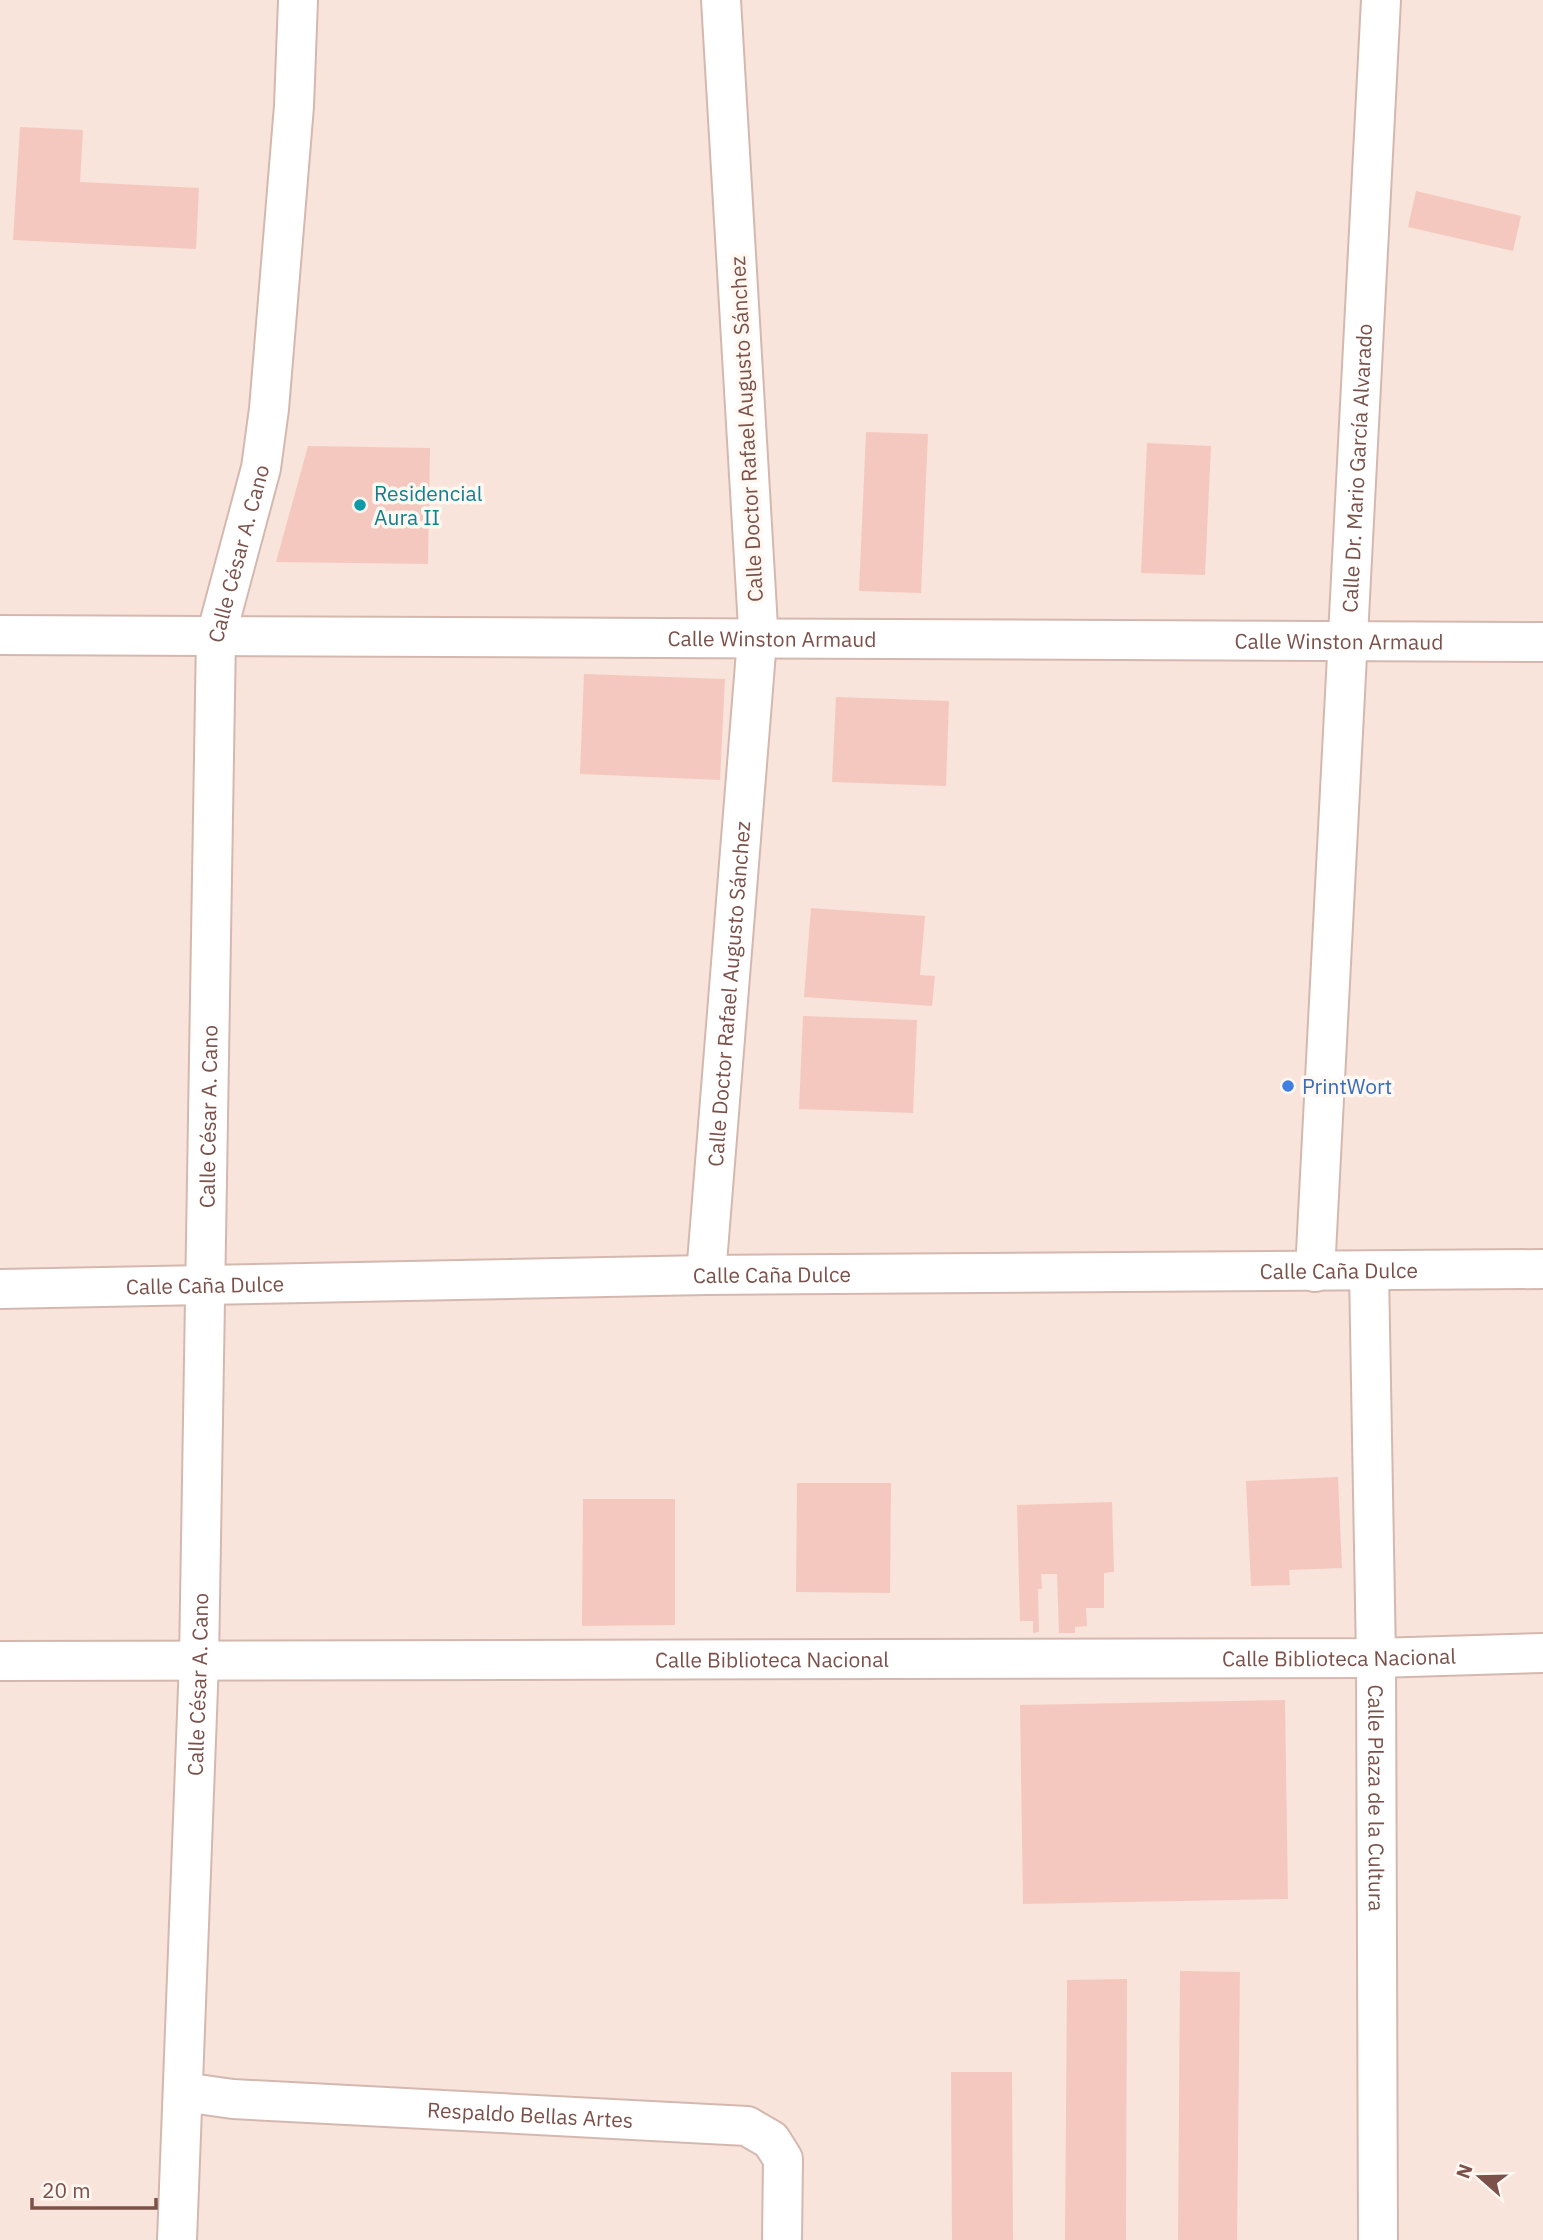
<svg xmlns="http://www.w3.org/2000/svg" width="1543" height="2240" viewBox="0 0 1543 2240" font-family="'IBM Plex Sans',sans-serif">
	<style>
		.residential { fill: #f8e4da }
		.building { fill: #f5c8bf }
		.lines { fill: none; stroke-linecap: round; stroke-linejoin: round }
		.minor-casing { stroke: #d4b8b0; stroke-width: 42 }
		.minor { stroke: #fff; stroke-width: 38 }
		.culture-dot { fill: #0f9aa8; stroke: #fff7f1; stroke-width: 2.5 }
		.shop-dot { fill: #3f7fe0; stroke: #fff7f1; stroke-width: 2.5 }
		.labels { text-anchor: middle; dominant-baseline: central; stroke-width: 7; stroke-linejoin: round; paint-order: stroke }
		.street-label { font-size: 21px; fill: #7b514a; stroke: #fff7f1 }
		.culture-label { font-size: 21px; fill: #0d838f; stroke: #fff7f1; text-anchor: start }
		.shop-label { font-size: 21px; fill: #366cbe; stroke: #fff7f1; text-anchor: start }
	</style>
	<rect width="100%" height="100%" fill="#fef1ea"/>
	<path class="residential" d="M0,0H1543V2240H0Z"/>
	<path class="building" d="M20,127L83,130L80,182L199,188L196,249L13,240Z
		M1416,191L1521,216L1513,251L1408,227Z
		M866,432L928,434L921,593L859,591Z
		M1147,443L1211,446L1205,575L1141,573Z
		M308,446L430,448L428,564L276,562Z
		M584,674L725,679L720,780L580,774Z
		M836,697L949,701L946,786L832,782Z
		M811,908L925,916L920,975L935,976L932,1006L804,997Z
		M803,1016L917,1020L913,1113L799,1109Z
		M1338,1477L1342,1568L1289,1570L1290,1585L1251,1586L1246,1481Z
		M797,1483H891L890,1593L796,1592Z
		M583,1499H675V1625L582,1626Z
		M1112,1502L1114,1572L1104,1573V1608H1086L1087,1626L1075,1627V1633H1059L1057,1574H1041L1042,1589H1038L1039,1632L1033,1633V1621H1020L1017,1505Z
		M1285,1700L1288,1899L1023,1904L1020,1705Z
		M1180,1971L1240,1972L1237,2240H1178Z
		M1127,1979L1126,2240H1065L1067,1980Z
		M951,2072H1012L1013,2240H952Z"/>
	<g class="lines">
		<g class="minor-casing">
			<g id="minor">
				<path id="s1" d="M0,635L1543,642"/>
				<path id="s2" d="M1369,1271L1376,1658L1378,2240"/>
				<path id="s3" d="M1315,1272L1381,0"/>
				<path id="s4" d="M706,1275L758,627L721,0"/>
				<path id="s5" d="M0,1289L706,1275L1543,1269"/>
				<path id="s6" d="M0,1661L1376,1658L1543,1653"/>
				<path id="s7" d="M183,2092L233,2099L747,2126L771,2140L783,2159L782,2240"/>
				<path id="s8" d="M177,2240L199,1661L216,636L261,468L269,409L294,106L298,0"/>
			</g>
		</g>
		<use href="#minor" class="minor"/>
	</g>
	<circle class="culture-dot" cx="360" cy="505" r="7"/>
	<circle class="shop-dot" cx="1288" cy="1086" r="7"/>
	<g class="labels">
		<g class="street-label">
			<text transform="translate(746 429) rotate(-93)">Calle Doctor Rafael Augusto Sánchez</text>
			<text stroke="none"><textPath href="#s3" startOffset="805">Calle Dr. Mario García Alvarado</textPath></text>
			<text stroke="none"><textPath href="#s8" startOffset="1690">Calle César A. Cano</textPath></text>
			<text stroke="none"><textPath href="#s1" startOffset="772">Calle Winston Armaud</textPath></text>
			<text stroke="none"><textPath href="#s1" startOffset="1339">Calle Winston Armaud</textPath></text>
			<text stroke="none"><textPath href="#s4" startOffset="282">Calle Doctor Rafael Augusto Sánchez</textPath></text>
			<text stroke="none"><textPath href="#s8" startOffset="1124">Calle César A. Cano</textPath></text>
			<text stroke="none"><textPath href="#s5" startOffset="1339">Calle Caña Dulce</textPath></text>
			<text stroke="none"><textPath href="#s5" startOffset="772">Calle Caña Dulce</textPath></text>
			<text stroke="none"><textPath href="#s5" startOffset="205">Calle Caña Dulce</textPath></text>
			<text stroke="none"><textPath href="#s6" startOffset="1339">Calle Biblioteca Nacional</textPath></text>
			<text stroke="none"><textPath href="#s6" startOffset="772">Calle Biblioteca Nacional</textPath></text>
			<text stroke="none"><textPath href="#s8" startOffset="556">Calle César A. Cano</textPath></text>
			<text stroke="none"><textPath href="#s2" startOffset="527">Calle Plaza de la Cultura</textPath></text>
			<text stroke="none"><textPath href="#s7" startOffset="348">Respaldo Bellas Artes</textPath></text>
		</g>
		<g class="culture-label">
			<text x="374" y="493">Residencial<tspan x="374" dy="24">Aura II</tspan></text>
		</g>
		<g class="shop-label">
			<text x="1302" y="1086">PrintWort</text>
		</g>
	</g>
	<g transform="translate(1480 2177) rotate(290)" stroke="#fff7f1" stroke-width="5" paint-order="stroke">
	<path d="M0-5L12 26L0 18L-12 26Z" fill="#7b514a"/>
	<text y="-10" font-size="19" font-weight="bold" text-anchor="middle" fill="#7b514a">N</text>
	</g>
	<path d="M32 2198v10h124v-10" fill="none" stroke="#7b514a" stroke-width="3.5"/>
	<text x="42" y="2198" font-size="21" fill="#7b514a" stroke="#fff7f1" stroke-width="5" paint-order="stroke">20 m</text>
</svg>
